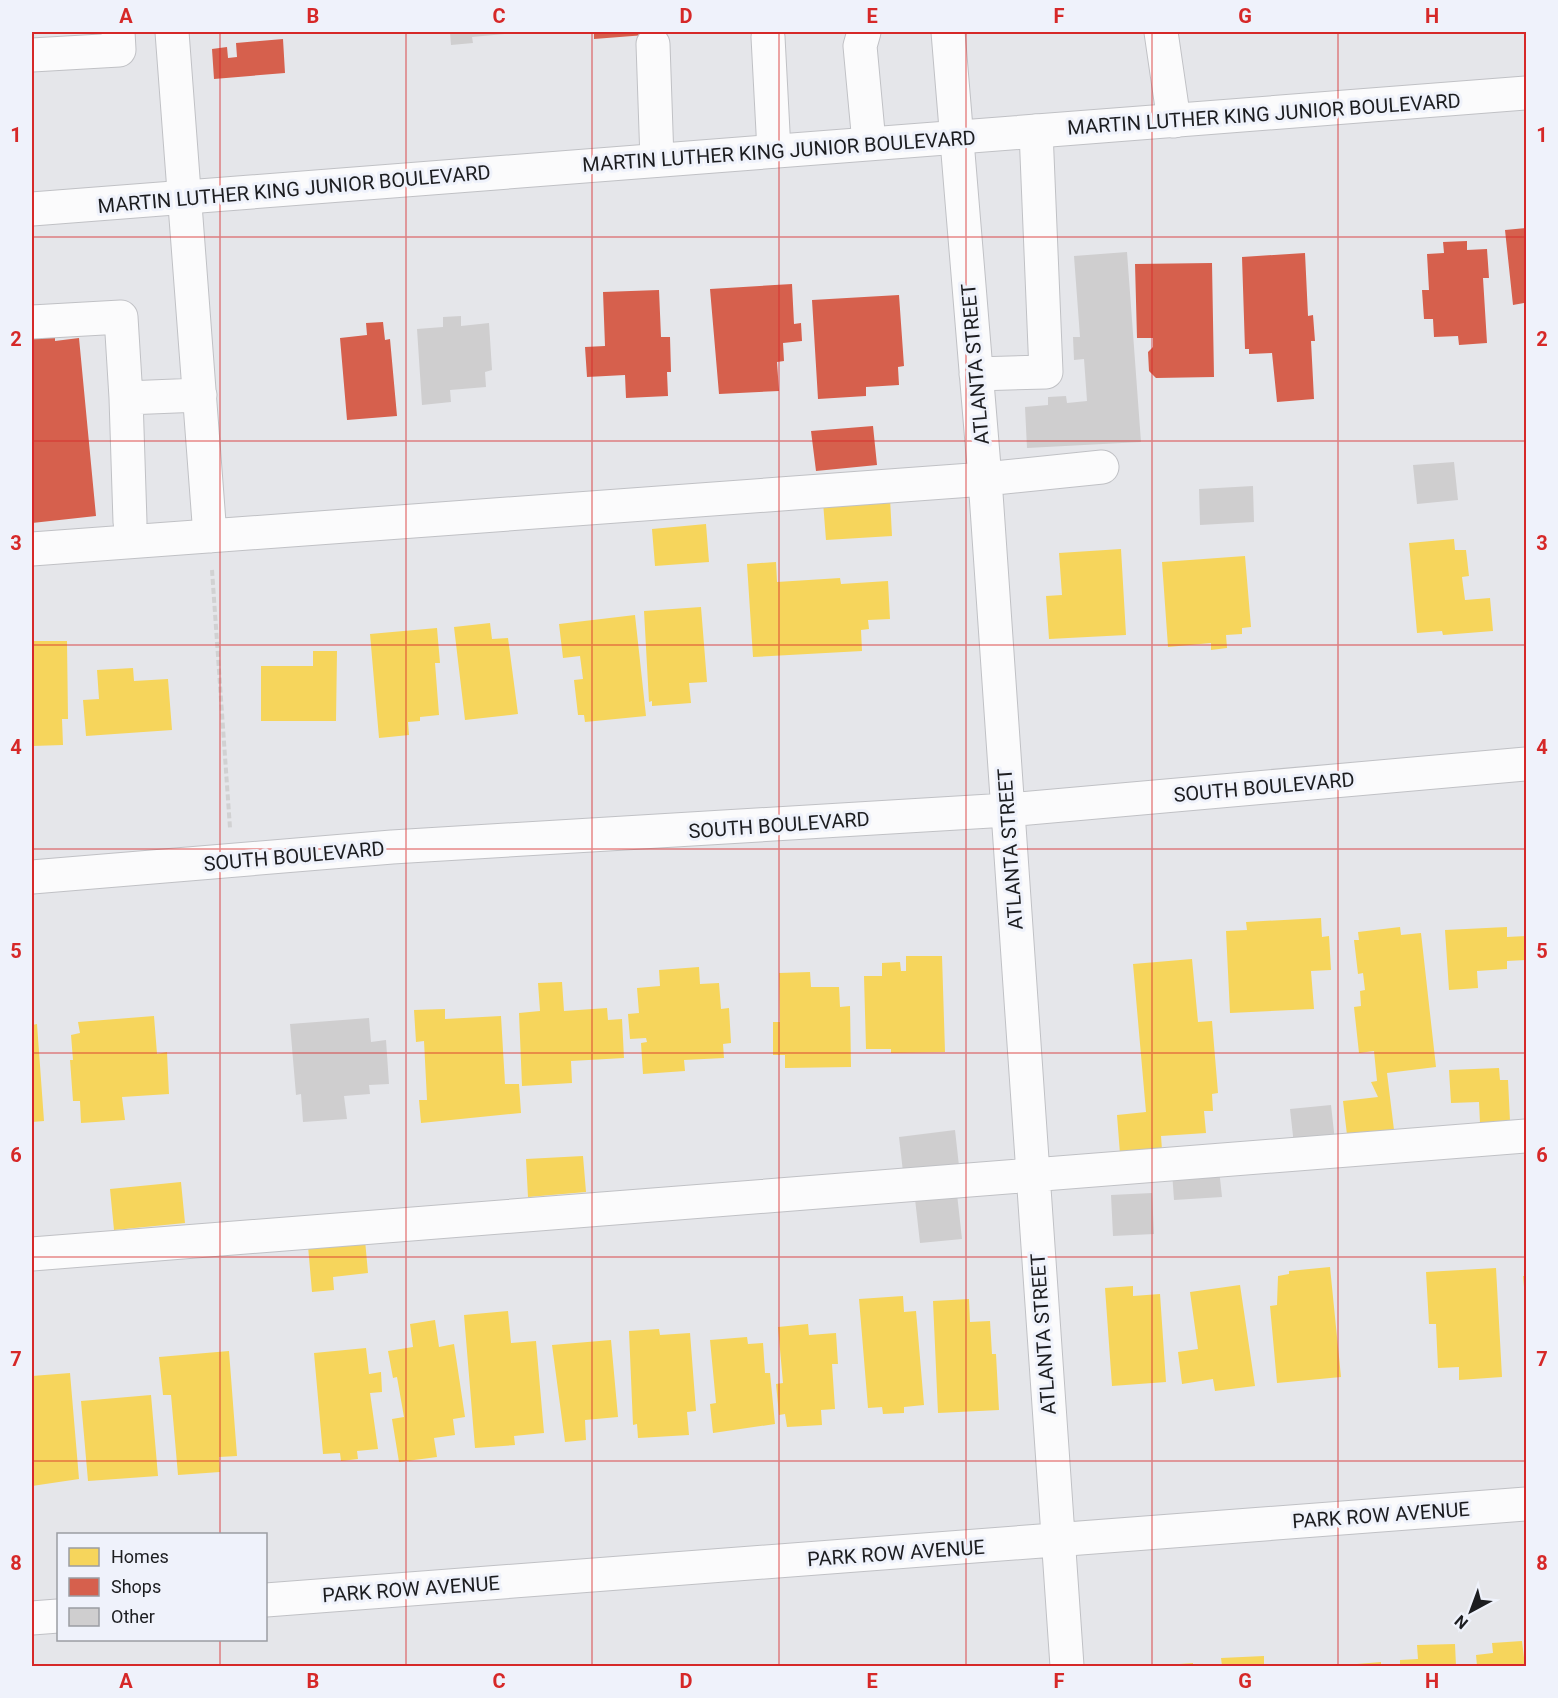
<svg xmlns="http://www.w3.org/2000/svg" width="1558" height="1698" font-family="Roboto,sans-serif">
	<rect width="100%" height="100%" fill="#e5e6ea"/>
	<path fill="#f6d55c" d="M890 498 892 536 826 540 823 502Z
		M706 524 709 562 655 566 652 529Z
		M1454 539 1455 550H1466L1469 576 1462 577 1465 600 1490 598 1493 631 1443 635 1442 631 1417 633 1409 543Z
		M1121 549 1126 635 1049 639 1046 596 1062 595 1059 553Z
		M1245 556 1251 627 1242 628V634L1226 635 1227 648 1211 650V643L1168 647 1162 562Z
		M776 562 777 582 840 578 841 584 888 581 890 619 868 620 869 629 861 630 862 651 753 657 747 564Z
		M701 607 707 682 689 683 691 703 652 706V701L649 702 644 611Z
		M635 615 646 716 585 722 584 715H578L574 680 583 679 580 656 563 658 559 624Z
		M490 623 492 639 508 638 518 714 465 720 454 627Z
		M437 628 440 663H435L439 715 420 717V721L408 722 409 735 379 738 370 634Z
		M32 641H67L68 719H62L63 745 32 746Z
		M313 651H337L336 721H261V666H313Z
		M133 668 134 681 168 679 172 730 86 736 83 700 99 699 97 670Z
		M1321 918 1322 937 1329 936 1331 970 1311 971 1314 1009 1230 1013 1226 931 1247 930 1246 922Z
		M1400 927 1401 935 1421 933 1436 1067 1387 1073 1394 1130 1347 1135 1343 1101 1378 1097 1371 1082 1377 1081 1374 1051 1359 1053 1354 1007 1361 1006 1360 991 1365 990 1363 973 1358 974 1354 940H1359L1358 932Z
		M1507 927V937L1526 936V960L1507 961V969L1477 971 1478 988 1449 990 1445 930Z
		M906 956H942L945 1052 891 1053V1049H866L864 976H882V963L900 962 901 971H906Z
		M1192 959 1198 1022 1212 1021 1218 1093 1212 1094 1213 1111H1204L1206 1133 1161 1136 1162 1150 1120 1154 1117 1115 1146 1112 1133 964Z
		M699 967 700 984 719 983 721 1009 729 1008 731 1043 723 1044 724 1058 684 1060 685 1071 643 1074 641 1043 647 1042 646 1038 630 1039 628 1014 639 1013 637 988 660 986 659 970Z
		M810 972 811 987H839L840 1007 850 1006 851 1067 785 1068V1055H773V1022H780L779 973Z
		M562 982 564 1011 607 1008 608 1020 622 1019 624 1058 571 1061 572 1083 522 1086 519 1013 540 1011 538 983Z
		M445 1009V1019L501 1016 505 1084H519L521 1113 421 1123 419 1100H427L424 1041 416 1042 414 1010Z
		M154 1016 157 1054 167 1052 169 1094 122 1097 125 1120 81 1123 80 1101H73L70 1060H73L71 1035 80 1033 78 1022Z
		M37 1024 44 1121 32 1122V1025Z
		M1499 1068 1500 1080H1508L1510 1121 1480 1123 1479 1102 1451 1103 1449 1070Z
		M583 1156 586 1192 528 1197 526 1159Z
		M181 1182 185 1223 114 1230 110 1189Z
		M365 1240 368 1273 333 1277 334 1290 312 1292 308 1246Z
		M1330 1267 1341 1377 1277 1383 1270 1306 1277 1305 1278 1276 1289 1274V1271Z
		M1496 1268 1502 1377 1459 1380V1367L1438 1368 1436 1324H1429L1426 1272Z
		M1523 1276H1526V1298H1525Z
		M1240 1285 1255 1386 1215 1391 1213 1379 1182 1384 1178 1352 1198 1349 1190 1292Z
		M1133 1286V1296L1160 1294 1166 1382 1112 1386 1105 1288Z
		M903 1296 904 1312 916 1311 924 1405 904 1407V1413L883 1414 882 1407 868 1408 859 1299Z
		M969 1299 970 1322 990 1321 992 1354H996L999 1410 938 1413 933 1301Z
		M508 1311 511 1343 536 1341 544 1433 514 1436 515 1445 475 1448 464 1315Z
		M435 1320 439 1347 454 1344 465 1417 453 1419 455 1435 434 1438 437 1457 399 1462 392 1419 404 1417 397 1377 393 1378 388 1351 413 1347 410 1324Z
		M808 1324 809 1335 836 1333 838 1364H832L835 1409 821 1410 822 1425 787 1427 785 1414 779 1415 776 1384 783 1383 778 1327Z
		M659 1329 660 1335 690 1333 696 1411 687 1412 689 1435 638 1438 637 1424 633 1425 629 1331Z
		M747 1337 748 1344 763 1343 765 1373H770L775 1424 713 1433 710 1404 716 1403 710 1340Z
		M611 1340 618 1417 585 1420 586 1440 565 1442 552 1345Z
		M366 1348 369 1374 381 1372 382 1392 370 1393 378 1449 357 1451 358 1459 341 1461 340 1453 323 1454 314 1353Z
		M229 1351 237 1456 219 1457 220 1472 178 1475 171 1395H163L159 1357Z
		M70 1373 79 1479 32 1486V1376Z
		M151 1395 158 1476 88 1481 81 1401Z
		M1522 1641 1525 1666H1477L1476 1655 1493 1653 1492 1643Z
		M1455 1644 1456 1666H1400V1660L1418 1659 1417 1645Z
		M1264 1656V1666H1222L1221 1658Z
		M1381 1662V1666H1345V1665Z
		M1193 1663V1666H1166V1665Z"/>
	<path fill="#d6604d" d="M594 32H671V33L594 39Z
		M283 39 285 73 214 79 212 49 227 47 228 58 237 57 236 43Z
		M1526 228V308H1525L1524 303 1513 305 1505 230Z
		M1467 241V250L1487 249 1489 278H1483L1487 343 1459 345 1458 336 1434 337 1433 319H1424L1422 290H1429L1427 254 1444 253 1443 242Z
		M1305 253 1308 316 1313 315 1315 341H1311L1314 399 1277 402 1272 353 1249 354V349H1245L1242 257Z
		M1212 263 1214 377 1156 378 1149 371 1148 352 1153 347V338H1137L1135 264Z
		M792 284 794 324 801 323 802 341 783 343 784 361 777 362 779 391 719 394 710 289Z
		M659 290 661 337H670L671 372H667L668 396 626 398 625 375 587 377 585 347 605 346 603 292Z
		M899 295 904 366 898 367 899 385 866 387V396L818 399 812 300Z
		M383 322 385 340 390 339 397 416 347 420 340 338 367 335 366 323Z
		M55 334V341L79 338 96 516 32 523V336Z
		M873 426 877 465 816 471 811 431Z"/>
	<path fill="#cfcecf" d="M450 32H516V33L472 37 473 43 451 45Z
		M1127 252 1141 442 1027 448 1025 407 1048 405V397L1066 396 1067 403 1087 401 1084 359 1074 360 1073 337H1080L1074 256Z
		M461 316V326L489 323 492 370 485 372 486 387 450 390 451 402 422 405 417 329 443 327V317Z
		M1454 462 1458 500 1417 504 1413 465Z
		M1253 486 1254 522 1200 525 1199 489Z
		M369 1018 371 1042 386 1040 389 1084 369 1085 370 1094 344 1096 347 1119 303 1122 301 1094 296 1095 290 1024Z
		M1331 1105 1335 1141 1294 1145 1290 1109Z
		M955 1130 959 1166 903 1172 899 1137Z
		M1219 1169 1222 1197 1174 1200 1172 1172Z
		M1152 1193 1154 1234 1113 1236 1111 1195Z
		M957 1194 962 1239 920 1243 915 1199Z"/>
	<g fill="none" stroke-linecap="round" stroke-linejoin="round">
		<g stroke="#c0c1c5" stroke-width="35">
			<path id="minor" d="M172 32 210 536
				M864 32 860 46 869 143
				M948 32 985 479 1067 1666
				M1161 32 1174 121
				M768 37 774 151
				M653 44 657 160
				M32 55 119 50 118 32
				M32 322 121 317 126 398 200 395
				M976 374 1046 372 1036 131
				M126 398 130 522
				M32 549 985 479 1102 467
				M32 877 392 847 1007 810 1526 764
				M32 1254 1526 1136
				M266 1600 1526 1504
				M32 1618 58 1616"/>
		</g>
		<g stroke="#c0c1c5" stroke-width="35">
			<path id="major" d="M32 209 1526 93"/>
		</g>
		<path stroke="#d1d1d2" stroke-width="4" stroke-dasharray="6 3" stroke-linecap="butt" d="M212 570 230 828"/>
		<use href="#minor" stroke="#fbfbfc" stroke-width="33"/>
		<use href="#major" stroke="#fbfbfc" stroke-width="33"/>
	</g>
	<path fill="none" stroke="#d62828" stroke-width="1.5" stroke-opacity="0.55" d="M220 32V1534M406 32V1666M592 32V1666M779 32V1666M966 32V1666M1152 32V1666M1338 32V1666M32 237H1526M32 441H1526M32 645H1526M32 849H1526M32 1053H1526M32 1257H1526M32 1461H1526M220 1640V1666"/>
	<g text-anchor="middle" stroke-width="6" stroke-linejoin="round" paint-order="stroke">
		<g font-size="20" fill="#1c1d20" stroke="#eff2fb">
			<text transform="translate(1264 114) rotate(-4)" y="7">MARTIN LUTHER KING JUNIOR BOULEVARD</text>
			<text transform="translate(779 151) rotate(-4)" y="7">MARTIN LUTHER KING JUNIOR BOULEVARD</text>
			<text transform="translate(294 189) rotate(-5)" y="7">MARTIN LUTHER KING JUNIOR BOULEVARD</text>
			<text transform="translate(975 364) rotate(-95)" y="7">ATLANTA STREET</text>
			<text transform="translate(1264 787) rotate(-5)" y="7">SOUTH BOULEVARD</text>
			<text transform="translate(779 825) rotate(-4)" y="7">SOUTH BOULEVARD</text>
			<text transform="translate(1010 849) rotate(-94)" y="7">ATLANTA STREET</text>
			<text transform="translate(294 856) rotate(-5)" y="7">SOUTH BOULEVARD</text>
			<text transform="translate(1043 1334) rotate(-94)" y="7">ATLANTA STREET</text>
			<text transform="translate(1381 1515) rotate(-4)" y="7">PARK ROW AVENUE</text>
			<text transform="translate(896 1553) rotate(-4)" y="7">PARK ROW AVENUE</text>
			<text transform="translate(411 1589) rotate(-4)" y="7">PARK ROW AVENUE</text>
		</g>
	</g>
	<rect width="1558" height="1698" fill="none" stroke="#eff2fb" stroke-width="66"/>
	<rect x="57" y="1533" width="210" height="108" fill="#eff2fb" stroke="#9b9da3" stroke-width="1.5"/>
	<rect x="69" y="1548" width="30" height="18" fill="#f6d55c" stroke="#9b9da3" stroke-width="1.5"/>
	<text x="111" y="1563" font-size="18" fill="#1c1d20">Homes</text>
	<rect x="69" y="1578" width="30" height="18" fill="#d6604d" stroke="#9b9da3" stroke-width="1.5"/>
	<text x="111" y="1593" font-size="18" fill="#1c1d20">Shops</text>
	<rect x="69" y="1608" width="30" height="18" fill="#cfcecf" stroke="#9b9da3" stroke-width="1.5"/>
	<text x="111" y="1623" font-size="18" fill="#1c1d20">Other</text>
	<g transform="translate(1471 1611) rotate(221)" stroke="#eff2fb" stroke-width="4.5" paint-order="stroke">
	<path d="M0-4.5L10 22L0 15L-10 22Z" fill="#1c1d20"/>
	<text y="-9" font-size="16" font-weight="bold" text-anchor="middle" fill="#1c1d20">N</text>
	</g>
	<rect x="33" y="33" width="1492" height="1632" fill="none" stroke="#d62828" stroke-width="2"/>
	<g font-size="20" text-anchor="middle" font-weight="bold" fill="#d62828">
		<text x="126" y="23">A</text>
		<text x="313" y="23">B</text>
		<text x="499" y="23">C</text>
		<text x="686" y="23">D</text>
		<text x="872" y="23">E</text>
		<text x="1059" y="23">F</text>
		<text x="1245" y="23">G</text>
		<text x="1432" y="23">H</text>
		<text x="16" y="142">1</text>
		<text x="1542" y="142">1</text>
		<text x="16" y="346">2</text>
		<text x="1542" y="346">2</text>
		<text x="16" y="550">3</text>
		<text x="1542" y="550">3</text>
		<text x="16" y="754">4</text>
		<text x="1542" y="754">4</text>
		<text x="16" y="958">5</text>
		<text x="1542" y="958">5</text>
		<text x="16" y="1162">6</text>
		<text x="1542" y="1162">6</text>
		<text x="16" y="1366">7</text>
		<text x="1542" y="1366">7</text>
		<text x="16" y="1570">8</text>
		<text x="1542" y="1570">8</text>
		<text x="126" y="1688">A</text>
		<text x="313" y="1688">B</text>
		<text x="499" y="1688">C</text>
		<text x="686" y="1688">D</text>
		<text x="872" y="1688">E</text>
		<text x="1059" y="1688">F</text>
		<text x="1245" y="1688">G</text>
		<text x="1432" y="1688">H</text>
	</g>
</svg>
